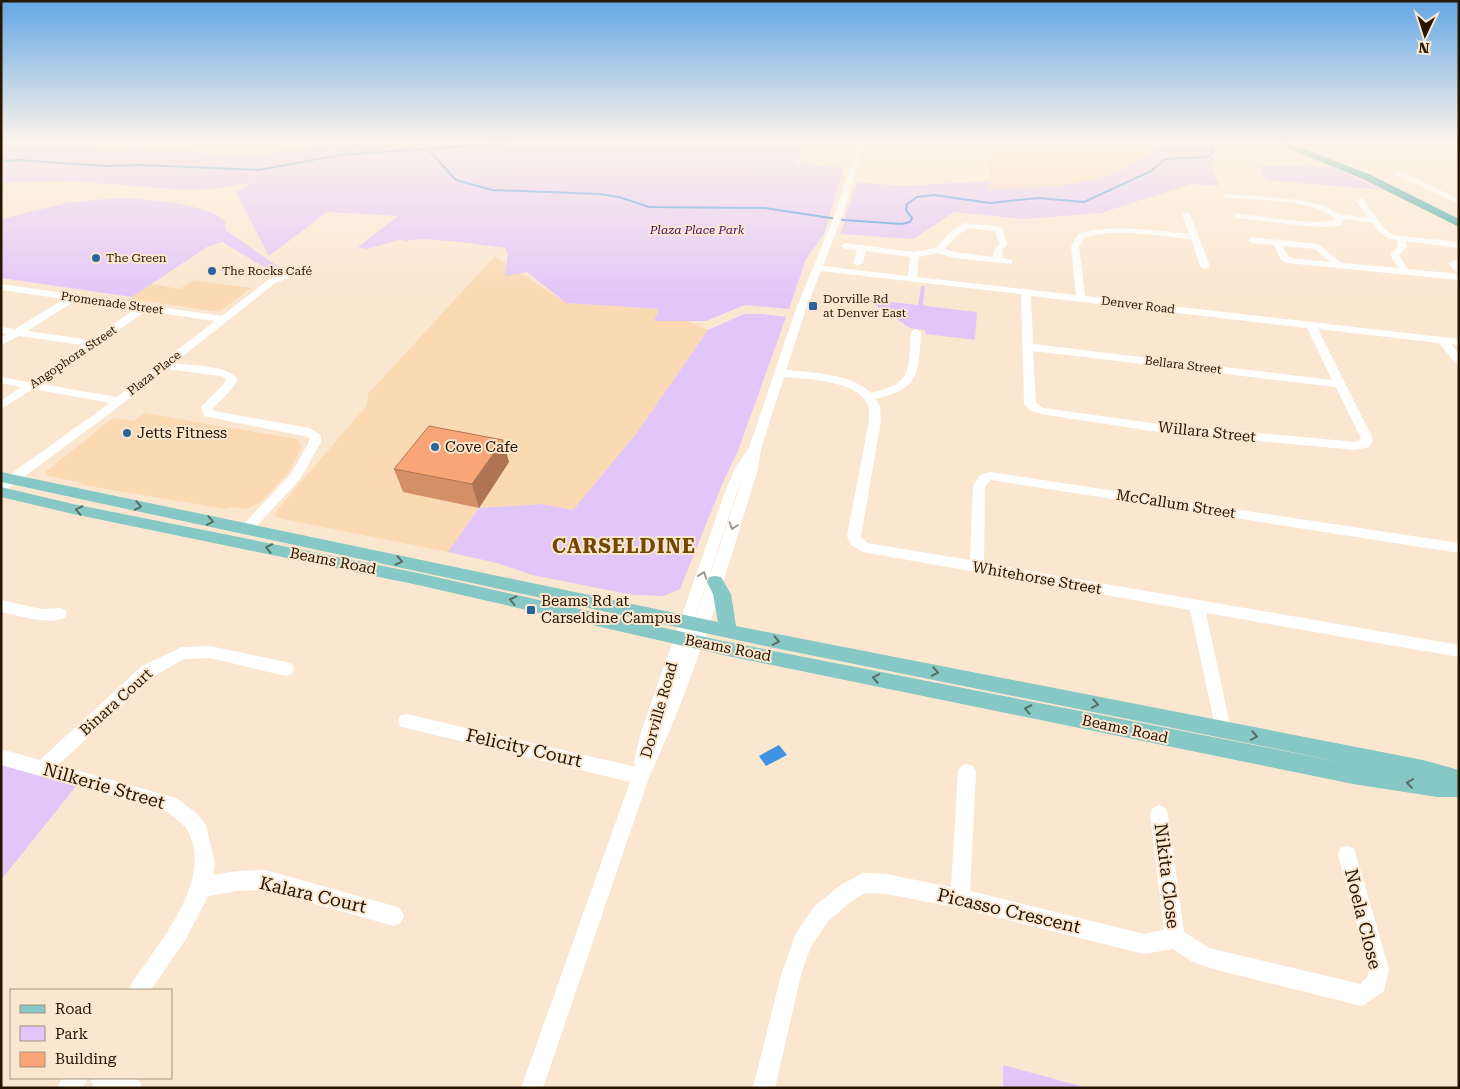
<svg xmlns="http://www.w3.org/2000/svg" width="1460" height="1089" font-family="'Roboto Serif',serif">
	<rect width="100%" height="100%" fill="#fbe7d0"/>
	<path fill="#fad9b3" d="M991 143H1158L1155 149 1121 171 1068 186 989 189Z
		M495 256 566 303 659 309 708 330 636 434 573 510 541 504 479 508 448 552 278 518 275 515 278 509 367 405 368 394Z
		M193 280 251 288 219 312 132 299V297L151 284 180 289Z
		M144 413 297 439 302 446 289 472 261 502 246 509 233 507 226 509 83 485 78 482 48 476 45 472 113 418 134 421Z"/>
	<path fill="#e3c6f9" d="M69 143 97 144 102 151 134 148 192 150 212 156 238 158 328 143H342L323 158 344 143H807L797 164 844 168 824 234 806 259 789 309 745 305 706 321H654L659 309 566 303 527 272 505 276 508 253 505 248C488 246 414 234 404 242V239L399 240 366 249 358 247 398 216 327 212 269 256 236 192 253 182 215 189 182 190 73 181 1 183V145H39Z
		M1158 143H1240L1222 147 1211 164 1219 186 1191 184 1101 213 1024 219 954 212 913 239 840 234 843 228 844 220 857 182 901 186 990 181V189C1042 187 1093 189 1139 160 1147 155 1155 152 1158 143Z
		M1259 166 1334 167 1383 190 1266 180Z
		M116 198C144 199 203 202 225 221L226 230 283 270 274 273 222 242 207 247 132 297 1 278V219L66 203Z
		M921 286H925L923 304 926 306 977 312 975 340 926 334 924 330 910 328 866 299 918 305Z
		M744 314H762L786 317 738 451 724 480 680 589 664 596 633 595 532 575 497 563 448 552 479 508 541 504 573 510 636 434 708 330Z
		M1 764 77 785 1 880Z
		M1003 1065 1084 1087V1088H1003Z"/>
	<path fill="#3f93e3" d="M779 745 787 755 766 766 759 756Z"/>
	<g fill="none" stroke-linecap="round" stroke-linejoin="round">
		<path stroke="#3f93e3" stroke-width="2" d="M428 149 456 180 492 190 599 194 619 197 649 207 765 208 844 220 902 224 910 222 912 218 906 210 907 204 917 197 934 195 990 203 1038 198 1084 202 1151 171 1165 159 1207 157 1212 154 1211 143
			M343 154 361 143
			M1 161 20 160 104 166 140 165 259 170 340 155 510 143"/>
		<path fill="#fff" fill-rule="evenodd" d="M858 143H865L843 214 823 266 908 276 910 257 866 251 863 263 858 266 853 263 857 250 845 249 841 246 845 243 914 252 936 248 950 232 965 223 1002 227 1007 244 1002 251 1003 258 1012 260V264L954 258 938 253 919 257 917 277 1076 295 1071 247 1078 234C1114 223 1152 231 1189 234L1182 214 1186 212 1190 214 1210 266 1208 268 1205 269 1200 266 1191 239C1156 236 1118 227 1084 238L1079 247 1085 296 1459 339V345L1451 344 1459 354V364L1455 363 1439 343 1318 329 1373 439 1369 447 1355 450 1152 431 1041 414 1029 410 1024 403 1021 294 821 271 806 309 786 370C814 373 850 373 871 393 913 383 908 371 911 332L916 329 921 332C918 375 921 388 875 399L880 406 881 421 861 536 867 543 970 560 973 486 980 475 990 472 1459 543V553L991 480 985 486 984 563 1459 645V657L1206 613 1231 730 1229 735 1223 737 1217 735 1190 610 863 552 851 545 847 536 869 421C869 416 870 410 868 405 857 380 808 379 784 377L761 449 758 469C726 573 696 678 649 777L543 1088H521L630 782 406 728 400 726 398 721 400 716 406 714 636 767 634 763 640 735 725 492 735 468 749 448 796 309 835 214ZM969 228 995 231 999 244 994 251 993 257 955 252 945 249 956 236ZM1031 296 1307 328 1332 380 1033 344ZM1033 351 1336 387 1361 439 1355 442 1152 423 1043 408 1036 403ZM741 483 674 681 737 492Z
			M1395 171H1401L1459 199V204L1395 175Z
			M1224 194 1270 197 1306 201 1325 206 1339 214 1368 218 1355 200 1362 198 1385 229 1393 235 1459 242V248L1405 241 1407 247 1399 255 1408 269 1459 274V280L1287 263 1281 260 1274 245 1252 243 1248 240 1252 237 1318 244 1342 263 1398 268 1390 254 1398 246 1396 240C1384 239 1379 232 1372 223L1344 219 1341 225 1329 227 1304 226 1235 218V214H1238C1257 215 1322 227 1336 219 1315 199 1255 200 1227 198H1224ZM1283 246 1315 249 1330 262 1292 258 1288 256Z
			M1459 259V273L1456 272 1448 263Z
			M298 267 301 268V272L274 284 174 363C193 366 224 364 238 379L231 390 213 408V411L309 428 321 435V442L300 479 252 531H242L240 528 291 474 309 442V437L204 416 201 407 222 386 226 380 220 376 167 369 109 414 6 490 1 491V481L110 403 33 389 1 409V401L21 387 1 383V377L29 382 83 345 19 336 1 345V337L7 334 1 333V327L15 329 64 299 1 290V284L222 316 268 280ZM75 301 135 309 91 340 27 331ZM146 311 215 321 117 397 41 384Z
			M1 600 41 609 60 608 65 610 67 614 65 618C44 625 22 616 1 612Z
			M210 646 286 662 292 664 294 669 292 674 286 676 210 658 184 659 154 676 58 765 176 798 196 813 206 825 215 863 213 875 237 871 265 870 394 906 401 909 404 916 401 923 394 926 265 890 237 891 208 896 186 939 151 990H129L132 983C158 944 211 884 190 835 186 824 174 818 165 811L1 765V749L40 760 142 666 182 647Z
			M967 764 973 766 976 772 970 891 1144 934 1164 930 1150 814 1153 808 1159 805 1165 808 1168 814 1184 932 1209 948 1360 984 1367 978 1369 969 1338 855 1340 848 1347 846 1354 848 1389 969 1384 991 1362 1006 1209 968 1191 961 1173 949 1144 954 960 908 886 894 865 893 853 900 828 921 811 946 801 975 775 1088H753L781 975 796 933 814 907 839 886 863 873 886 874 951 887 958 772 961 766Z
			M62 1078H88L83 1088H57Z
			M90 1078H134L139 1080 142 1088H97L93 1086Z"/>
		<path fill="#86c8c5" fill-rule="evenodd" d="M1 472 718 622 713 594 707 582 709 577 715 576 721 577 731 594 736 626 1423 760 1459 770V797H1437L1353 784 723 655 418 585 73 514 1 497V487L73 504 418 573 723 641 1356 765 765 646 1 482Z"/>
		<path fill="#35a49f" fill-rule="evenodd" d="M1276 143H1289L1371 175 1459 219V227L1363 179Z"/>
	</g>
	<path fill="#d58f66" d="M509 462 479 508 403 492 394 469Z"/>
	<path fill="#ae7453" d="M503 440 509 462 479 508 472 484Z"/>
	<path fill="#f8a677" stroke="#ae7453" d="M429 426 503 440 472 484 394 469Z"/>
	<defs><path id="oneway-chevron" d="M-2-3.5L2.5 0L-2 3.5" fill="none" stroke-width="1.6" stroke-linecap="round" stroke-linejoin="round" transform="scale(1.25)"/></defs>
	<g stroke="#566e62">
		<use href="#oneway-chevron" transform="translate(138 506) rotate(11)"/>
		<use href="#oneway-chevron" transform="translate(79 510) rotate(-168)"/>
		<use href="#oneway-chevron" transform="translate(210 521) rotate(11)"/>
		<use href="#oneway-chevron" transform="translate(269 548) rotate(-169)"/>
		<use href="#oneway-chevron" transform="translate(399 561) rotate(12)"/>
		<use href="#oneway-chevron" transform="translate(513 600) rotate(-167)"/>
		<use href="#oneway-chevron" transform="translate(776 641) rotate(11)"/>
		<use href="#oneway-chevron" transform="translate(935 672) rotate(11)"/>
		<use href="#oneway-chevron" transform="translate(876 678) rotate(-169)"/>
		<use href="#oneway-chevron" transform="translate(1095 704) rotate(11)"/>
		<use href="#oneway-chevron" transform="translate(1028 709) rotate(-168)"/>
		<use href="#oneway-chevron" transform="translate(1254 736) rotate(11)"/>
		<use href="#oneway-chevron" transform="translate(1410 783) rotate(-172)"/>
	</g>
	<g stroke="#9e968c">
		<use href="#oneway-chevron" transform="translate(733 526) rotate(108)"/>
		<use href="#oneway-chevron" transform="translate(703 575) rotate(-71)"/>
	</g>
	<linearGradient id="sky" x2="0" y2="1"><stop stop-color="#64a7e6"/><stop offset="0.48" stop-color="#fdf4ea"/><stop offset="1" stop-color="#fdf4ea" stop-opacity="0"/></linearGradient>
	<rect width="1460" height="295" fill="url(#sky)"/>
	<g fill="#2a649c" stroke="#fbe7d0" stroke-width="2">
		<circle cx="96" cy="258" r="5"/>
		<circle cx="212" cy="271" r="5"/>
		<rect x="808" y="301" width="10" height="10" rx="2.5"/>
		<circle cx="127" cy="433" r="5"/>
		<circle cx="435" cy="447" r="5"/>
		<rect x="526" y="605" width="10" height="10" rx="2.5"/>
	</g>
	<g text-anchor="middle" stroke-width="4" stroke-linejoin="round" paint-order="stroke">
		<g font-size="12" font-style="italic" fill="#460d63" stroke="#fbe7d0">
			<text x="697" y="234">Plaza Place Park</text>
		</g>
		<g font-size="12" fill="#271500" stroke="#fbe7d0" text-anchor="start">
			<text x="106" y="262">The Green</text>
			<text x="222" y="275">The Rocks Café</text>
			<text x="823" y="303">Dorville Rd<tspan x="823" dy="14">at Denver East</tspan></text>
		</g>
		<g font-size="12" fill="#271500" stroke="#fbe7d0">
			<text transform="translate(112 303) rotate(8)" y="4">Promenade Street</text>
			<text transform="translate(1138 305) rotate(7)" y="4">Denver Road</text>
			<text transform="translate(73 357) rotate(-34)" y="4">Angophora Street</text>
			<text transform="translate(1183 365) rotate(7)" y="4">Bellara Street</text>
			<text transform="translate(154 373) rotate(-38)" y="4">Plaza Place</text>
		</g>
		<g font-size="15" fill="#271500" stroke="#fbe7d0">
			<text transform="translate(1207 432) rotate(6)" y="5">Willara Street</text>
			<text transform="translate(1176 504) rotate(9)" y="5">McCallum Street</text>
			<text transform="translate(333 561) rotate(11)" y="5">Beams Road</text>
			<text transform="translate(1037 578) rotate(10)" y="5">Whitehorse Street</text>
			<text transform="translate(728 648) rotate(11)" y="5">Beams Road</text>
			<text transform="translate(116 702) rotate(-42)" y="5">Binara Court</text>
			<text transform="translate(659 710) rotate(-74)" y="5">Dorville Road</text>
			<text transform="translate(1125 729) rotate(12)" y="5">Beams Road</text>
		</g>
		<g font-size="15" fill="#271500" stroke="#fbe7d0" text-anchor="start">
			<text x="137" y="438">Jetts Fitness</text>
			<text x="445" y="452">Cove Cafe</text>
			<text x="541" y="606">Beams Rd at<tspan x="541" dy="17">Carseldine Campus</tspan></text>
		</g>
		<g font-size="18" fill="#271500" stroke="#fbe7d0">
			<text transform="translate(524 748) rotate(13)" y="6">Felicity Court</text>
			<text transform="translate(104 786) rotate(16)" y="6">Nilkerie Street</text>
			<text transform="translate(1167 876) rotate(83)" y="6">Nikita Close</text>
			<text transform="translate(313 895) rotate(13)" y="6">Kalara Court</text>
			<text transform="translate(1009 911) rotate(13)" y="6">Picasso Crescent</text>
			<text transform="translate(1363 919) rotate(76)" y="6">Noela Close</text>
		</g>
		<g font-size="20" font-weight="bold" letter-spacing="1" fill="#724701" stroke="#fbe7d0">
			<text x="624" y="553">CARSELDINE</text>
		</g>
	</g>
	<rect width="1460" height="1089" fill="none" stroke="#271500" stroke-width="5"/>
	<rect x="10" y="989" width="162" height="90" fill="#fbe7d0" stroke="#a6937d"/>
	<rect x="20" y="1005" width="25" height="8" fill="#86c8c5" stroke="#a6937d"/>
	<text x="55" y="1014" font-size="15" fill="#271500">Road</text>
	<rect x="20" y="1026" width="25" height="15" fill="#e3c6f9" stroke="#a6937d"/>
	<text x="55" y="1039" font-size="15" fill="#271500">Park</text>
	<rect x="20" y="1052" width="25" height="15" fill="#f8a677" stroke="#a6937d"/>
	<text x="55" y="1064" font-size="15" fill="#271500">Building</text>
	<g transform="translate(1425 35) rotate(184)" stroke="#fbe7d0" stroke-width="4" paint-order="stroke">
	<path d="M0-4L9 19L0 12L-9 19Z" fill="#271500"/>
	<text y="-8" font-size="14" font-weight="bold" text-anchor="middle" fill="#271500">N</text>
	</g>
</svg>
